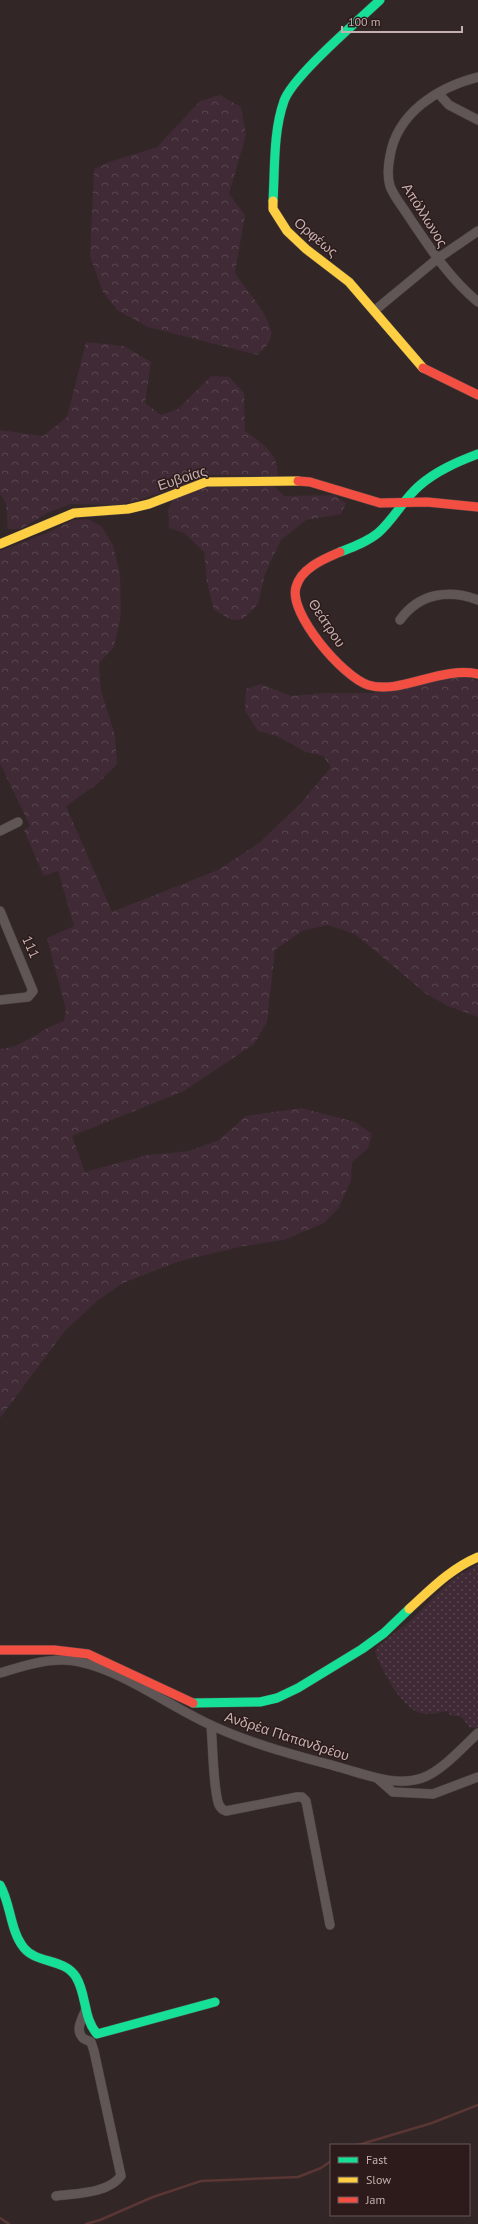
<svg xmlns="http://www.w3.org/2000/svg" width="478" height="2224" font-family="'PT Sans',sans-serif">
	<defs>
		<pattern id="grass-dots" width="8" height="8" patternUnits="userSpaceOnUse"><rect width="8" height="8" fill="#3f2a36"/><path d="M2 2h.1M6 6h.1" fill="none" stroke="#594651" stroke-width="1.8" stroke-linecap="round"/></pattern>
		<pattern id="forest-crowns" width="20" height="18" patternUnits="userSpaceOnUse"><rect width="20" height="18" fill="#3f2a36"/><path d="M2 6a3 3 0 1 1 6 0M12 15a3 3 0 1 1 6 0" fill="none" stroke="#594651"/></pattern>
	</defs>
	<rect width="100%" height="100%" fill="#322726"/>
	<path fill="url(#grass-dots)" d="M478 1564V1727L477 1728 469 1727 462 1717 450 1715 448 1711C439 1713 430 1715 421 1713 401 1708 382 1670 375 1652L378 1646 410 1621 451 1580Z"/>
	<path fill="url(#forest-crowns)" d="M220 95 241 107 246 135 229 194 245 215 235 273C245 288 268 314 271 331 273 341 264 349 258 355L148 327 117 310 103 292 90 256 94 169 109 162 157 147 200 101Z
		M86 342 124 346 151 362 145 403 161 415 178 409 211 376 229 377 244 393 245 431C260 442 281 455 277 476L211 475 133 502 114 505 71 504 49 512 21 529H8L6 503 0 494V430L43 436 67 417Z
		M273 486 285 496 334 495 346 503 341 514 306 520 281 540 265 574 258 604 243 619 232 620 214 610 207 583 204 552 184 533 169 528 168 510 173 499 205 487Z
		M88 519 101 526 113 545 120 574 121 614 114 647 99 663 101 691 115 735 117 764 97 784 66 806 112 912 218 870 259 843 300 804 331 767 323 756 306 752 277 736 258 731 245 711 246 689 261 684 291 696 323 693H371L464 676 478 681V1017L448 1006 425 993 355 934 327 925 302 931 275 950 267 1022 254 1044 184 1091 72 1136 85 1172 148 1155 189 1151 219 1140 246 1116 301 1108 355 1122 372 1134 368 1148 352 1162 351 1181 338 1209 324 1223 284 1240 244 1246 180 1261 123 1283 97 1301 64 1332 0 1418V1049C25 1047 41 1028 64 1021L66 1009 47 938 74 926 58 871 44 876 24 830 30 826 0 763V551L47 533 73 520Z"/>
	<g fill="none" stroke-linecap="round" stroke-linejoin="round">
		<path stroke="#5a3634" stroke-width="2.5" d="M358 2145 432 2123 478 2105
			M0 2218 9 2224
			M86 2224 100 2220 153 2197 201 2181 298 2177 321 2168 331 2161"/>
		<g stroke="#4b4342" stroke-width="10">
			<path id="street" d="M478 77C438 87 397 113 390 156 388 166 387 176 390 186 394 197 403 207 409 217 430 248 449 278 478 302
				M438 93 449 105 478 120
				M374 311 437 259 478 231
				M400 620C419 593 449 589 478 600
				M0 831 18 822
				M0 911 33 991 28 997 0 1000
				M0 1673C20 1667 41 1660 62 1660 109 1660 169 1707 213 1726 254 1745 299 1756 342 1768 367 1775 396 1787 422 1778 441 1772 464 1746 478 1733
				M211 1726C213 1744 213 1791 219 1805 221 1809 223 1810 226 1811L297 1797H302L306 1801 330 1925
				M377 1778 393 1792 433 1794 478 1777
				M56 2196C77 2193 107 2194 121 2176L94 2051 91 2042C88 2040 84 2040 82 2037 75 2029 83 2017 86 2009"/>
		</g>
		<g stroke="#4f4443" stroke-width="10">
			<path id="fast" d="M273 201C275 169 273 132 284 101 293 76 358 21 380 0
				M340 552C353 547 367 542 378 533 394 519 403 500 419 486 436 471 457 462 478 454
				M193 1703 260 1702 277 1698 298 1688 362 1649 384 1633 409 1609
				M0 1885C11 1904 10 1931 24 1948 37 1964 64 1958 76 1977 87 1995 83 2018 97 2034L215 2002"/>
		</g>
		<g stroke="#4f4443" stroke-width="10">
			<path id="slow" d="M273 201V209L287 231 306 249 349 282 423 368
				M0 544 74 513 128 509 149 504 206 482 298 481
				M409 1609C431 1589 450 1569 478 1557"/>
		</g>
		<g stroke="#4f4443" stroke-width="10">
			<path id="jam" d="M423 368 478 395
				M298 481 310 482 380 503 427 502 478 507
				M340 552C324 559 301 568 296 587 288 613 343 677 368 685 400 695 440 666 478 674
				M0 1650H54L88 1654 193 1703"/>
		</g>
		<use href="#street" stroke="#615656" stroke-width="9"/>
		<use href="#fast" stroke="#16e098" stroke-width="9"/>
		<use href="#slow" stroke="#ffcf43" stroke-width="9"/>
		<use href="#jam" stroke="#f24e42" stroke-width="9"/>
	</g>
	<g text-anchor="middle" stroke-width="3" stroke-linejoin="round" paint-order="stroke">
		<g font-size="14" fill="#c4b0af" stroke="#2c1b1a">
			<text transform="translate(425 215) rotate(58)" y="5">Απόλλωνος</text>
			<text transform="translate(316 237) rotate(40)" y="5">Ορφέως</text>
			<text transform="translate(182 478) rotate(-18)" y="5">Ευβοίας</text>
			<text transform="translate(327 623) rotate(56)" y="5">Θεάτρου</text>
			<text transform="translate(31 947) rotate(66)" y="5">111</text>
			<text transform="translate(287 1736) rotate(18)" y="5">Ανδρέα Παπανδρέου</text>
		</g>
	</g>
	<rect x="330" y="2144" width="140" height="72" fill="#2c1b1a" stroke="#695756"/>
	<rect x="338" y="2157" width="20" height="6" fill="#16e098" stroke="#695756"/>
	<text x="366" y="2164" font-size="12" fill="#c4b0af">Fast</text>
	<rect x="338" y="2177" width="20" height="6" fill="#ffcf43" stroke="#695756"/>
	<text x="366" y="2184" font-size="12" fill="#c4b0af">Slow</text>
	<rect x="338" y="2197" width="20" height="6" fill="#f24e42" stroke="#695756"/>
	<text x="366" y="2204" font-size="12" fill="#c4b0af">Jam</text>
	<path d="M342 26v6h120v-6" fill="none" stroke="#c4b0af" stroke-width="2"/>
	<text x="348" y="26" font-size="12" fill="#c4b0af" stroke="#2c1b1a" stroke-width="3" paint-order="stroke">100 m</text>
</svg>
